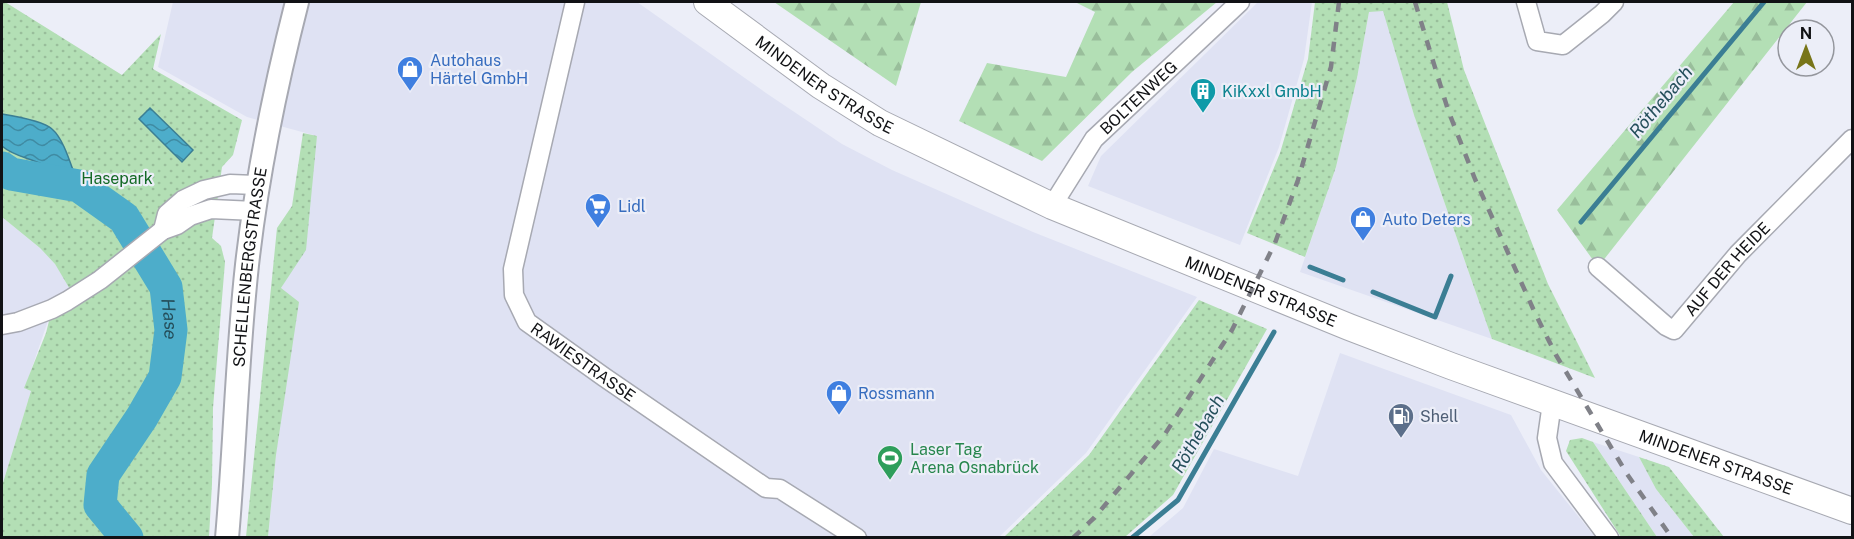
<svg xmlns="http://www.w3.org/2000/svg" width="1854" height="539" font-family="'Public Sans',sans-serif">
	<defs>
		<pattern id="green-dots" width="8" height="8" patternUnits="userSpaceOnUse" patternTransform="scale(1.5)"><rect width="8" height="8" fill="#b3dfb5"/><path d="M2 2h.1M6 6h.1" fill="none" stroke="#99be9b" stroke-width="1.8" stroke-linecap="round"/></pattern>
		<pattern id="forest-firs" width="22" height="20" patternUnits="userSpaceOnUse" patternTransform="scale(1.5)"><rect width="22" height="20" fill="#b3dfb5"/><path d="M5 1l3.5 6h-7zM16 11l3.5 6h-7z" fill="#99be9b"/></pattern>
		<pattern id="water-waves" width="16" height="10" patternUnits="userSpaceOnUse" patternTransform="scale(1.5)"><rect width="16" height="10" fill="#4dadca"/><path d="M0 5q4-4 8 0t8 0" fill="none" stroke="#3f8ba3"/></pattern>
	</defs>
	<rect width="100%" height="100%" fill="#eceef8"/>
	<path fill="#dfe2f3" d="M173 2H637L766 93 842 144 892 170 1033 232 1197 297 1086 453 999 537H268L276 455 281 288 286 279 317 136 247 117 158 67Z
		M1258 2H1312L1304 59 1279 147 1240 245 1088 186 1101 156Z
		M1384 10 1414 115 1492 339 1300 272 1336 167 1357 78 1369 12Z
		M2 217 40 248 55 264 75 296 52 309 25 388 31 391 2 486Z
		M1340 353 1511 415 1541 470 1595 537H1149L1183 508 1214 449 1298 476Z
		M1593 442 1639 457 1656 489 1694 537H1657Z"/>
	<path fill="url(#green-dots)" d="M2 2H5L122 75 161 34 153 69 242 120 233 155 222 167 212 238 221 246 225 262 213 408 212 484 209 537H2V486L31 391 24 388 46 333 52 309 74 296 55 264 40 248 2 217Z
		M1315 2H1447L1464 70 1548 284 1595 378 1492 339 1414 115 1383 11 1369 12 1357 78 1336 167 1305 257 1247 233 1280 153 1308 59Z
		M303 133 317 136 306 250 281 288 299 302 276 455 268 537H246L277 228 292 206Z
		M1199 300 1267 329 1173 495 1125 537H1004L1089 455Z
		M1582 438 1593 442 1657 537H1621L1566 451 1570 440Z
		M1639 457 1669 467 1724 537H1694L1656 489Z"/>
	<path fill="url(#forest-firs)" d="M774 2H921L896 86Z
		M1075 2H1217L1132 72 1042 161 959 121 987 63 1066 77 1095 12Z
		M1734 2H1807L1598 267 1557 210Z"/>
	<path fill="url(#water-waves)" stroke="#3b7e94" stroke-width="1.5" d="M150 108 193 150 182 162 139 119Z
		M2 114C14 116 44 121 52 129 65 140 72 170 79 186L60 182C48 157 20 162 2 146Z"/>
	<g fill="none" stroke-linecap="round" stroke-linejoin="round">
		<path stroke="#3b7e94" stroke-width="5" d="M1581 222 1764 2
			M1310 267 1343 280
			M1373 292 1435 317 1451 276
			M1132 538 1178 500 1274 332"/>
		<path stroke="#4dadca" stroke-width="33" id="s1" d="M2 168 11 174 79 186 124 218 166 287 171 330 165 377 142 417 103 475 100 505 127 538"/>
		<g stroke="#a7a9b2" stroke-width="21">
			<g id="minor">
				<path id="s2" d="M575 2 513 269 514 295 527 322 604 377 766 488 780 489 857 538"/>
				<path d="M1526 2 1537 41 1563 45 1602 14 1614 2"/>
				<path id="s3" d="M1052 206 1094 139 1240 2"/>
				<path d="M163 230 167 214 183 200 204 190 230 184 259 185"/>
				<path id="s4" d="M1598 267 1666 326 1674 330 1738 254 1852 139"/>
				<path d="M2 325 18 322 52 309 67 301 100 280 163 230 177 225 190 216 211 209 255 211"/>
				<path d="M1552 403 1547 438 1553 463 1609 538"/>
			</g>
		</g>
		<g stroke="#a7a9b2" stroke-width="26">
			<g id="tertiary">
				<path id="s5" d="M227 538C235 447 237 356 247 265 257 176 275 88 297 2"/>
			</g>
		</g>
		<g stroke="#a7a9b2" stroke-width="28">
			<g id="secondary">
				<path id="s6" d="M707 2 821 86 880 123 1052 206 1349 327 1451 366 1852 511"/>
			</g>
		</g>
		<use href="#minor" stroke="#fff" stroke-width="18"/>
		<use href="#tertiary" stroke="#fff" stroke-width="22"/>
		<use href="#secondary" stroke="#fff" stroke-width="26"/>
		<path stroke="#808188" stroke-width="4.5" stroke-dasharray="10 10" stroke-linecap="butt" d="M1415 2 1448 110 1475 179 1535 313 1556 355 1627 474 1672 538
			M1073 538 1094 518 1165 434 1232 330 1275 243 1298 180 1331 67 1339 2"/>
	</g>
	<defs>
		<g id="shop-pin" transform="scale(1.35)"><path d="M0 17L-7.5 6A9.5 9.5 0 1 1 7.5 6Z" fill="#3f7fe0" stroke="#eceef8"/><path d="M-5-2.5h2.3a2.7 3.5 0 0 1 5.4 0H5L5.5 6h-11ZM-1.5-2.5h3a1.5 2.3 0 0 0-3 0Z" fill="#fff"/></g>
		<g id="building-pin" transform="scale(1.35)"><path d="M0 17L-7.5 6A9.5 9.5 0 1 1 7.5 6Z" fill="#0f9aa8" stroke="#eceef8"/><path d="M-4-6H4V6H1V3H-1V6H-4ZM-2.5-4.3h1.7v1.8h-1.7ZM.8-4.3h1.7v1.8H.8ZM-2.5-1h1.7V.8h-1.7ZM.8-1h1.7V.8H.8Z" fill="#fff"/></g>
		<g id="supermarket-pin" transform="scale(1.35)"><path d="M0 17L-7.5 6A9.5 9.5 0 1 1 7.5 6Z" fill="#3f7fe0" stroke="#eceef8"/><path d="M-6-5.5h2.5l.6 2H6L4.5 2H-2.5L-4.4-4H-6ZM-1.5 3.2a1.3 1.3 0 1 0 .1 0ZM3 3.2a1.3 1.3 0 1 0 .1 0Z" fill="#fff"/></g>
		<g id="fuel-pin" transform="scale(1.35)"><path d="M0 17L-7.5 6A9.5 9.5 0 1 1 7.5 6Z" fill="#5c6f8a" stroke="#eceef8"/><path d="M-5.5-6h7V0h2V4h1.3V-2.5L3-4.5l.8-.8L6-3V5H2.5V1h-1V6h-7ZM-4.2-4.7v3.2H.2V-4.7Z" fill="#fff"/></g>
		<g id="stadium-pin" transform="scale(1.35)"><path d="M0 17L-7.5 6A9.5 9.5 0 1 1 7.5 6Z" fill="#2e9e5b" stroke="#eceef8"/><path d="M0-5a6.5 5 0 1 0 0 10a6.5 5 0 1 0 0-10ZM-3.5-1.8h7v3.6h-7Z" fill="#fff"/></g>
	</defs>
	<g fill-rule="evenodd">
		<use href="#shop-pin" x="410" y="69"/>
		<use href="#building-pin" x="1203" y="91"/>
		<use href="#supermarket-pin" x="598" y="206"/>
		<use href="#shop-pin" x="1363" y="219"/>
		<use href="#shop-pin" x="839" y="393"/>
		<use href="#fuel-pin" x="1401" y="416"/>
		<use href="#stadium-pin" x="890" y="458"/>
	</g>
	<g text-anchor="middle" stroke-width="4.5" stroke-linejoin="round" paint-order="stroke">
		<g font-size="16" fill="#366cbe" stroke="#eceef8" text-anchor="start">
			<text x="430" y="66">Autohaus<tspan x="430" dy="18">Härtel GmbH</tspan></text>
			<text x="618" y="212">Lidl</text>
			<text x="1382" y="225">Auto Deters</text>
			<text x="858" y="399">Rossmann</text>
		</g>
		<g font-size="16" fill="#111215" stroke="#eceef8">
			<text dy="6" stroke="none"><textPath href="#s6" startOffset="144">MINDENER STRASSE</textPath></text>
			<text dy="6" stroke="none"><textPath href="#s3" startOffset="140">BOLTENWEG</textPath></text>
			<text dy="6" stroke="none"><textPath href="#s5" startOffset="272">SCHELLENBERGSTRASSE</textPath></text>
			<text dy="6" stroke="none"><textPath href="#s4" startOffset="180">AUF DER HEIDE</textPath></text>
			<text dy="6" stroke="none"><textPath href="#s6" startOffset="628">MINDENER STRASSE</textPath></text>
			<text dy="6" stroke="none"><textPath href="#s2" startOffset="399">RAWIESTRASSE</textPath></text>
			<text dy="6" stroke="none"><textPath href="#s6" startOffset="1114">MINDENER STRASSE</textPath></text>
		</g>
		<g font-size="16" fill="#0d838f" stroke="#eceef8" text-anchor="start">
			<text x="1222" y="97">KiKxxl GmbH</text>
		</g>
		<g font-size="16" fill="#136925" stroke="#eceef8">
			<text x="117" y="184">Hasepark</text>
		</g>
		<g font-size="16" fill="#4e5e75" stroke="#eceef8" text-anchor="start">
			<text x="1420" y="422">Shell</text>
		</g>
		<g font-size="16" fill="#27864d" stroke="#eceef8" text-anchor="start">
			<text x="910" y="455">Laser Tag<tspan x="910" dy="18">Arena Osnabrück</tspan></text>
		</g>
		<g font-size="18" font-style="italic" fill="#254f5b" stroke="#eceef8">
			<text transform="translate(1661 102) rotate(-50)" y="6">Röthebach</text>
			<text dy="6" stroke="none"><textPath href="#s1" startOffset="248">Hase</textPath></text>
			<text transform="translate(1198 434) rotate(-60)" y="6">Röthebach</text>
		</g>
	</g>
	<rect width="1854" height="539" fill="none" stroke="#111215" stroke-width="6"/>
	<g transform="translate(1806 48)"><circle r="28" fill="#eceef8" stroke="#94969d" stroke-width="1.5"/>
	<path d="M0-4.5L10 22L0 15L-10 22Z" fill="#787519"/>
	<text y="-9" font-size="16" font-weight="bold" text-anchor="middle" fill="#111215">N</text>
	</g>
</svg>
